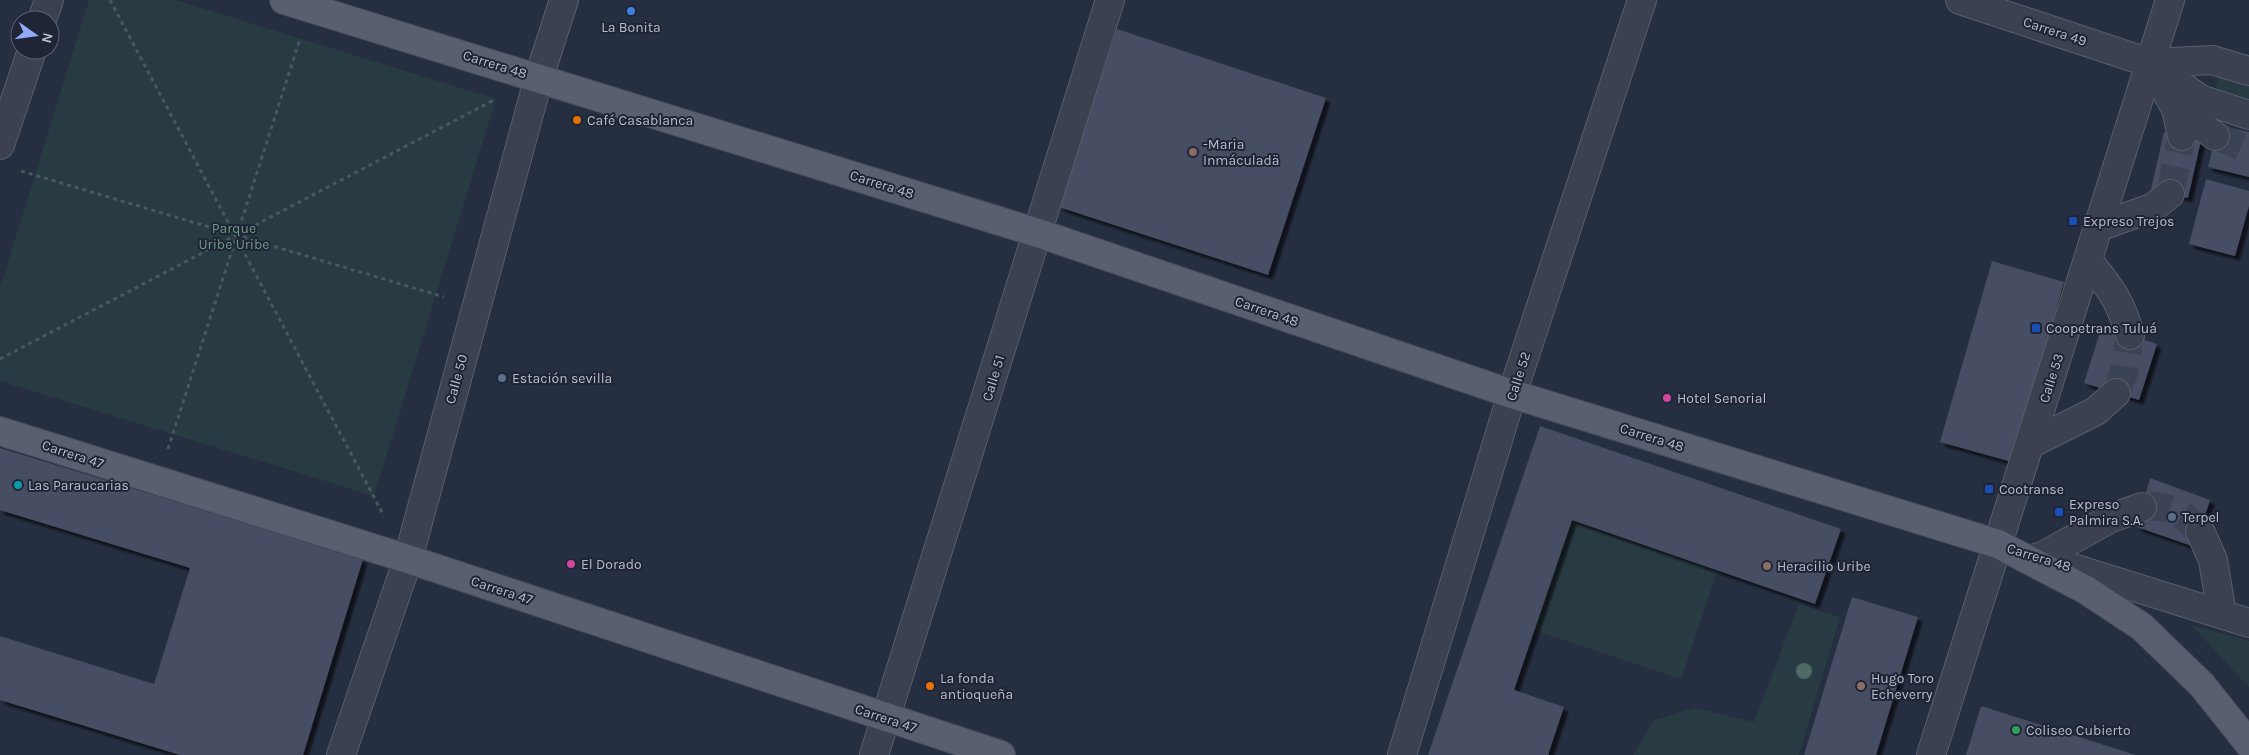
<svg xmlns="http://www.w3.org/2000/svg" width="2249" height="755" font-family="Karla,sans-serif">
	<defs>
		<filter id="shadow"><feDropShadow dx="4.5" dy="4.5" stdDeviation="1" flood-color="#0009"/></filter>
	</defs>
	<rect width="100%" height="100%" fill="#262e41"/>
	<path fill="#293b42" d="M89 0H176L496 99 374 496 0 381V288Z
		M2221 71 2249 80V105L2214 94Z
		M1569 520 1718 569 1681 679 1534 630Z
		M1799 604 1840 617 1799 755H1633L1654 720 1695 708 1754 722Z
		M2191 625 2249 641V688L2248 686Z"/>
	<path fill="#464d63" filter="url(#shadow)" d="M1117 29 1326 98 1268 275 1059 207Z
		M2218 125 2249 132V177L2208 167Z
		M2164 132 2201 140 2188 198 2151 189Z
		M2206 179 2249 191V206L2235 256 2189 244Z
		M1992 261 2064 282 2012 462 1940 442Z
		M2102 326 2157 344 2139 400 2084 383Z
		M1540 426 1841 529 1815 604 1572 520 1514 690 1564 707 1548 755H1428Z
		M0 448 363 559 303 755H180L0 700V636L154 684 190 568 0 510Z
		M2150 478 2210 500 2195 547 2137 527Z
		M1852 597 1918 617 1876 755H1804Z
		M1981 706 2136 755H1966Z"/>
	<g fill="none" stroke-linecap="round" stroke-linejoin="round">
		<path stroke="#3c4356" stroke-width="28" stroke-dasharray="28 14" stroke-linecap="butt" d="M2215 136 2249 150
			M2170 194 2182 136
			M2116 393 2124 372 2130 335
			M2142 507C2170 504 2182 513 2200 531"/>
		<g stroke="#595e6e" stroke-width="30">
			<path id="minor" d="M1960 0 2150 63 2200 99 2249 115
				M42 20 49 0
				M2150 63 2212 60 2249 71
				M2155 71 2176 109 2182 136
				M2176 109 2215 136
				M0 145 32 50
				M2098 227 2152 208 2170 194
				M2088 260C2109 287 2121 301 2130 335
				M2030 444 2096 411 2116 393
				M2200 531 2213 560 2222 614
				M2038 557 2249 623
				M2041 557 2111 518 2142 507
				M341 755 408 559 539 77 564 0
				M874 755 1110 0
				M1402 755 1512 394 1642 0
				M1931 755 2170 0"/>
		</g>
		<g stroke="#44495a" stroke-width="30">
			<path id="major" d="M284 0 1038 233 1512 394 1998 544 2086 590 2142 627 2202 685 2249 744
				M0 431 408 559 1001 755"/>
		</g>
		<path stroke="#47585f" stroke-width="3" stroke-dasharray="4 4" stroke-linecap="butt" d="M110 0 384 516
			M21 171 444 297
			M0 359 494 100
			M168 449 300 39"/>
		<use href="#minor" stroke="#3b4151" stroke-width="28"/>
		<use href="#major" stroke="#595f71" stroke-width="28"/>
	</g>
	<circle fill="#4e6a64" cx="1804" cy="671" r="8"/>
	<circle fill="#3f7fe0" stroke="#1f2536" stroke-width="2" cx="631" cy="11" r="5"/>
	<g fill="#e8710a" stroke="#1f2536" stroke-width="2">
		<circle cx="577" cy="120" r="5"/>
		<circle cx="930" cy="686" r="5"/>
	</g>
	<g fill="#8d6e63" stroke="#1f2536" stroke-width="2">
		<circle cx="1193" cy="152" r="5"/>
		<circle cx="1767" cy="566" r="5"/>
		<circle cx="1861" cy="686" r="5"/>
	</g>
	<g fill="#1a4fb4" stroke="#1f2536" stroke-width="2">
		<rect x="2068" y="216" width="10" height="10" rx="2.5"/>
		<rect x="2031" y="323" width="10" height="10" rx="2.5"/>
		<rect x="1984" y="484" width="10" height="10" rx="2.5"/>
		<rect x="2054" y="507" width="10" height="10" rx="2.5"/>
	</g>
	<g fill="#5c6f8a" stroke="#1f2536" stroke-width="2">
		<circle cx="502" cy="378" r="5"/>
		<circle cx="2172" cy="517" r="5"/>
	</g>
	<g fill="#d1479c" stroke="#1f2536" stroke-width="2">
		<circle cx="1667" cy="398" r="5"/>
		<circle cx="571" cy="564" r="5"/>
	</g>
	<circle fill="#0f9aa8" stroke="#1f2536" stroke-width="2" cx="18" cy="485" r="5"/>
	<circle fill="#2e9e5b" stroke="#1f2536" stroke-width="2" cx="2016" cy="730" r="5"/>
	<g text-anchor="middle" stroke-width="4" stroke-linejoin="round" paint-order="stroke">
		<g font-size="14" fill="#b8bccb" stroke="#1f2536" text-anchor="start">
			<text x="631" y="32" text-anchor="middle">La Bonita</text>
			<text x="587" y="125">Café Casablanca</text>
			<text x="1203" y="149">-Maria<tspan x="1203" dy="16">Inmáculadä</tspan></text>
			<text x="2083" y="226">Expreso Trejos</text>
			<text x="2046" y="333">Coopetrans Tuluá</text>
			<text x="512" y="383">Estación sevilla</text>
			<text x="1677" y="403">Hotel Senorial</text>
			<text x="28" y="490">Las Paraucarias</text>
			<text x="1999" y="494">Cootranse</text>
			<text x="2069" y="509">Expreso<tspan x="2069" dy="16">Palmira S.A.</tspan></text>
			<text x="2182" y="522">Terpel</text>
			<text x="581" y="569">El Dorado</text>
			<text x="1777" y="571">Heracilio Uribe</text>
			<text x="940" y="683">La fonda<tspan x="940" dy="16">antioqueña</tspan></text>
			<text x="1871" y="683">Hugo Toro<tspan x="1871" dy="16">Echeverry</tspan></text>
			<text x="2026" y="735">Coliseo Cubierto</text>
		</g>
		<g font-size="14" fill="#b8bccb" stroke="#1f2536">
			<text transform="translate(2055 31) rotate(18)" y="5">Carrera 49</text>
			<text transform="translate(495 64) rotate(17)" y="5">Carrera 48</text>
			<text transform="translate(882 184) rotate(17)" y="5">Carrera 48</text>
			<text transform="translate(1267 311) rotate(19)" y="5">Carrera 48</text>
			<text transform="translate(1518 376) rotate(-72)" y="5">Calle 52</text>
			<text transform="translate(993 378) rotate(-73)" y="5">Calle 51</text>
			<text transform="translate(2051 378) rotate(-72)" y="5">Calle 53</text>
			<text transform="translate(456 379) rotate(-75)" y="5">Calle 50</text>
			<text transform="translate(1652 437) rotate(17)" y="5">Carrera 48</text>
			<text transform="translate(73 454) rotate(18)" y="5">Carrera 47</text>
			<text transform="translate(2039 557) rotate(17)" y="5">Carrera 48</text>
			<text transform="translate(502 590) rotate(18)" y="5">Carrera 47</text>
			<text transform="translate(886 718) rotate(18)" y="5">Carrera 47</text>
		</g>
		<g font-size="14" fill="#6f9c80" stroke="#1f2536">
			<text x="234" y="233">Parque<tspan x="234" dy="16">Uribe Uribe</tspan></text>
		</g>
	</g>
	<g transform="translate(35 35) rotate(104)"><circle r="24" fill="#1f2536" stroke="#5c6172"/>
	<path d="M0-4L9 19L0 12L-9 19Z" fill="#91a9f7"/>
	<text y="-8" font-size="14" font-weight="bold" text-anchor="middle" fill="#b8bccb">N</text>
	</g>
</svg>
